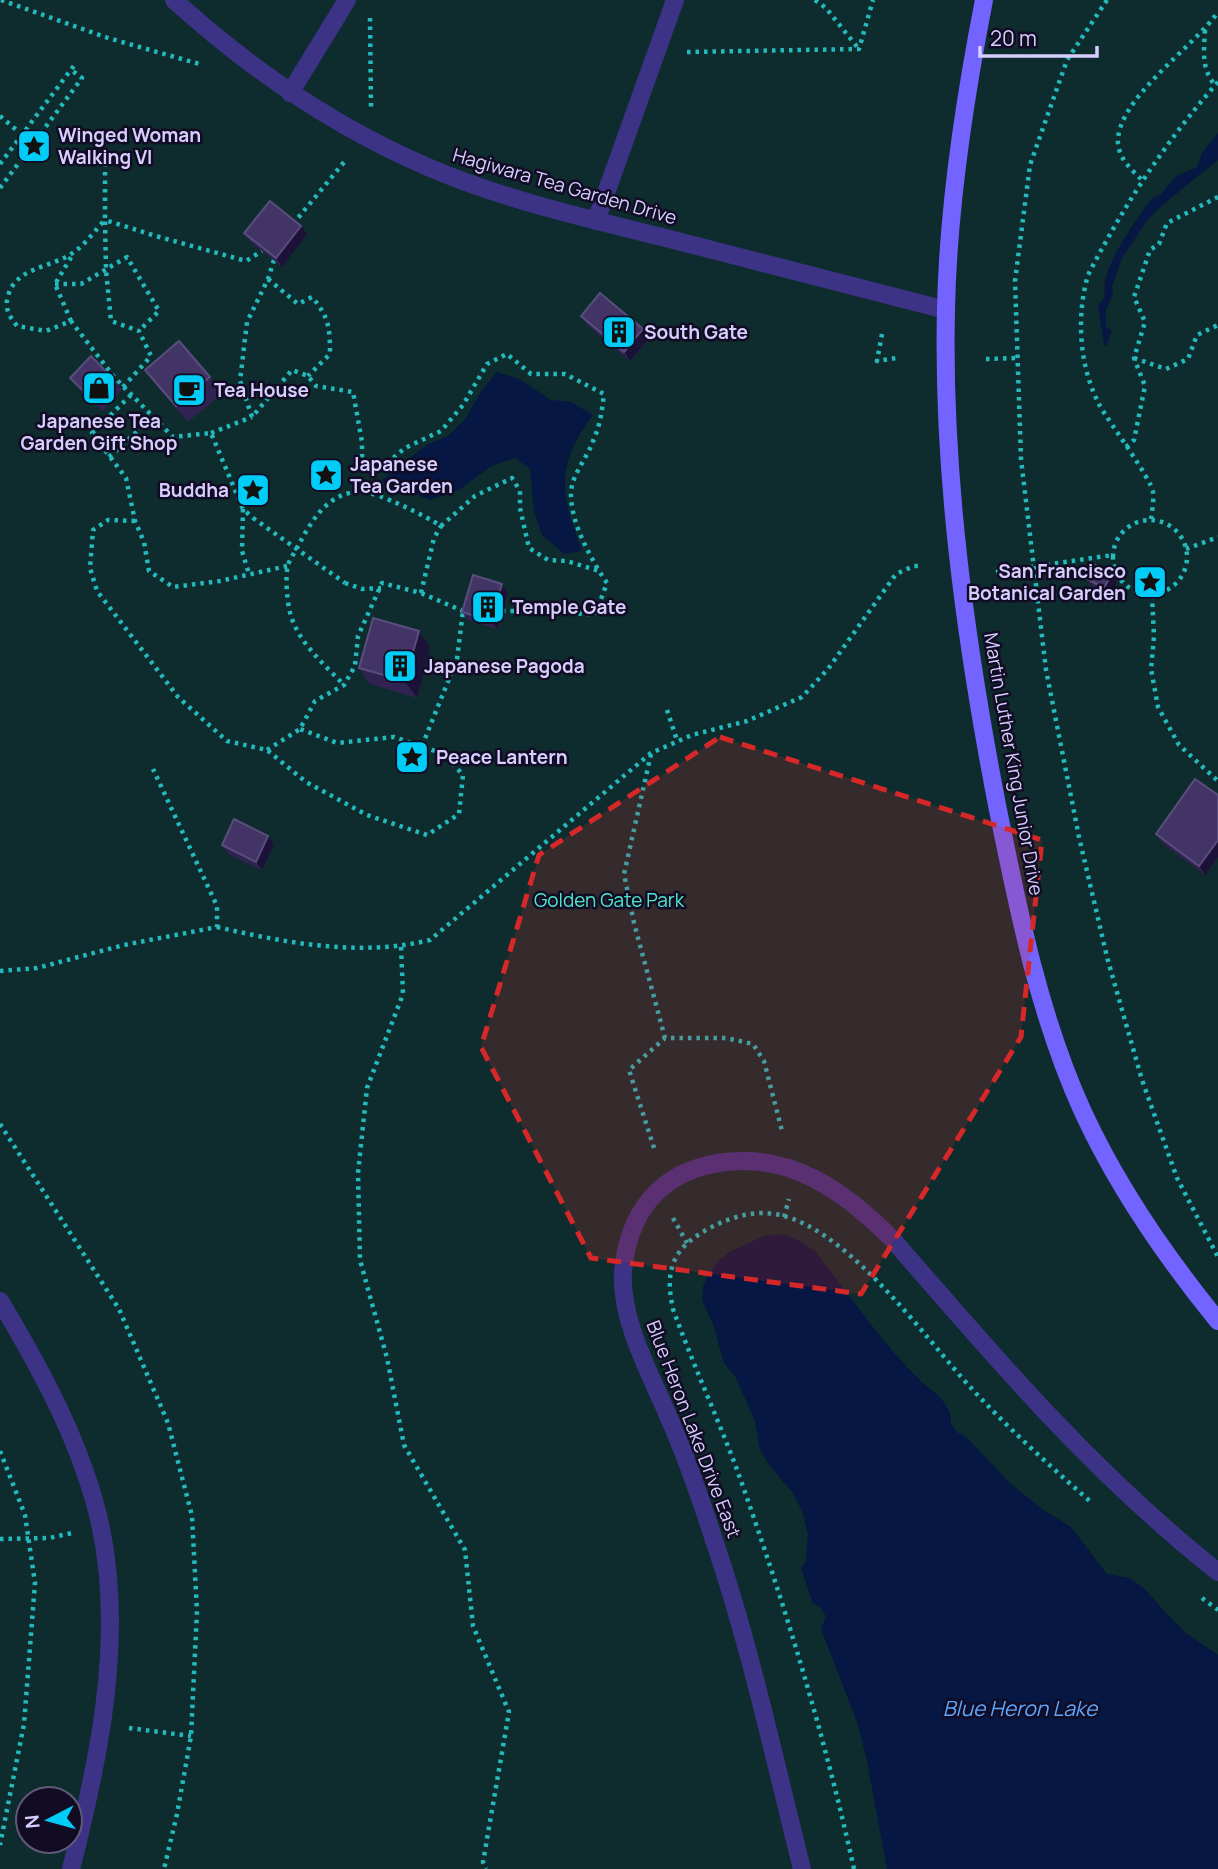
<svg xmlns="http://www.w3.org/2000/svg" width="1218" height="1869" font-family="Manrope,sans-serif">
	<rect width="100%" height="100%" fill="#110c23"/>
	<path fill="#0e2c2d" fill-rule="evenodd" d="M0 0H1218V1869H0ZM28 1799H70V1841H28Z"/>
	<path fill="#051742" d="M1218 133V160L1165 203 1148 219 1122 258 1112 286 1113 295 1106 310V327L1112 330 1107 345H1104L1098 307 1105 296C1099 269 1135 222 1151 199L1161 194 1176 176 1197 167 1202 153Z
		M497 372 519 379 551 400 571 402 593 415C554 467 561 494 582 551L564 554 542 535 534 511 530 469 515 458 491 466 459 490 430 500 381 481 428 444 448 436 466 418 480 393Z
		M782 1234 800 1241 815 1251C850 1295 881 1343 922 1382 936 1394 952 1404 951 1424L958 1433 965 1436 1011 1484 1042 1509 1071 1527 1107 1574 1130 1578 1146 1590 1163 1610 1186 1633 1218 1655V1869H887L866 1756 857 1722 821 1629 826 1616 819 1606 813 1604 801 1568 806 1561 808 1534 802 1511 793 1493 769 1465 760 1449 755 1421 736 1378 724 1363 713 1324 702 1300 703 1287 709 1274 717 1262 731 1251 764 1236Z"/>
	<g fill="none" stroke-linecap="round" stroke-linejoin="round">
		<path stroke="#24babd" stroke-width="4.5" stroke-dasharray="3.5 5" stroke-linecap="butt" d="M1 0 108 38 203 65
			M815 0 826 8 858 48
			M1107 0 1067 60 1030 165 1015 281 1021 459 1046 670 1079 837 1107 957 1142 1080 1177 1178 1218 1257
			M370 18 371 108
			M1205 30C1204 50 1201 69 1215 85
			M687 52 859 49 873 0
			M0 116 33 144
			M105 155V220C95 230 86 244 74 252 53 268 16 266 8 296 4 309 10 317 17 326L46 331 71 321 114 377 173 437 211 433 243 509 253 518
			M0 164 76 63
			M1141 179C1131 169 1120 160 1118 144 1115 100 1194 47 1218 12
			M0 188 82 78 70 69
			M293 224 345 161
			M274 260 268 279 247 322 240 381 252 417 292 370 308 376 316 386 353 392 362 442V469L379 470 405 448 441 431 463 405 487 364 507 354 531 374H565L604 394C602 411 600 426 593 441 587 459 570 476 571 496 572 523 586 548 599 571L567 561 548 560 529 548 520 508V491L512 478 475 496 441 526C428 517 377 492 363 492 329 490 312 520 298 546 295 552 290 559 288 565 285 576 287 597 289 608 295 640 323 663 344 685
			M268 279 298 304 312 297C329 317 330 328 330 354L308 376
			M55 284H81L127 257 159 311 139 331
			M71 321 55 284 73 254
			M882 334 877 361 896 358
			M1134 358 1166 369 1188 359 1197 335 1218 325
			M986 359 1018 358
			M123 387 151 356 139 331 111 321 106 270 105 220 156 236 246 261 262 251
			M131 395 92 433 126 478 135 521 144 542 149 571 173 587 220 581 287 566
			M211 433 252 417
			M1126 447 1134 440 1145 386 1134 358 1145 322 1134 297 1150 250 1159 244 1167 223 1218 197
			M109 457 153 417
			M243 509 242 551 249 574
			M1151 519C1152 511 1154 501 1153 492 1152 480 1109 422 1100 406 1079 367 1076 316 1088 275 1124 205 1166 141 1218 82
			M1113 557a37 37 0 1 1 74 0a37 37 0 1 1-74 0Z
			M135 521 108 520 93 530 90 568 97 591 178 697 227 741 267 750 306 782 367 815 427 835 459 814 463 775 444 754 394 737 337 743 300 729
			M1186 549 1218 537
			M996 572 1113 555
			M345 583 362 589 381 588
			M421 593 434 538 441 526
			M1152 595 1154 637 1151 669 1158 707 1179 745 1218 781
			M502 611H553L595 615 607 583 599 571
			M667 710 677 740
			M422 746 457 659 463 611
			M267 750 300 729 315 701 344 685 355 666 358 636 382 583 421 593 463 611 466 609
			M651 754 624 874 634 923 665 1038
			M217 927C286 943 361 957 430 940L651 753 692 735 747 721 802 697 828 669 896 574 914 566H922
			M401 947 403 994 367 1088 358 1173 360 1260 387 1358 404 1445 465 1550 473 1626 509 1712 483 1862 486 1869
			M0 971 37 968 124 945 217 927V906L153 769
			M0 1124 119 1309 168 1423 192 1516 197 1611 191 1736 177 1814 164 1869
			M654 1148 629 1070 665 1038H726L753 1044 764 1061 782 1131
			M784 1217 789 1199
			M673 1218 687 1243
			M0 1451 25 1515 35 1583 24 1724 0 1845
			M0 1539 49 1538 72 1533
			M1202 1598 1218 1610
			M129 1728 191 1736
			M854 1869C824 1733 783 1598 736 1467 716 1414 692 1362 673 1309 666 1277 669 1254 698 1235 716 1223 741 1213 763 1213 839 1213 925 1339 973 1390 1010 1430 1051 1467 1092 1503"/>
		<path stroke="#3c3386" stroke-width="18" d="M174 0C250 69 334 127 430 168 503 199 581 217 658 236 754 261 850 285 946 310
			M596 221 675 0
			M802 1869C774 1758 750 1645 713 1537 700 1497 686 1456 669 1418 651 1375 620 1320 623 1272 628 1214 658 1173 718 1163 790 1151 846 1192 894 1241 996 1359 1095 1475 1218 1572"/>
		<path stroke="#3c3386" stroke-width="18" d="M290 93 347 0
			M0 1301C42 1371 84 1448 101 1528 124 1640 99 1760 71 1869"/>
		<path stroke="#7464ff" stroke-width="18" d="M984 0C964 102 948 206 946 309 942 474 966 644 997 805 1018 909 1039 1016 1083 1112 1118 1188 1165 1256 1218 1321"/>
		<path stroke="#24babd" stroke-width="4.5" stroke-dasharray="3.5 5" stroke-linecap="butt" d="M253 518 345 583"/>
	</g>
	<path fill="#302352" d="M244 233 307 234 282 267 250 241Z
		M581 316 643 329 649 338 630 361 587 325Z
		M145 370 210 377 222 394 188 422 157 386Z
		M70 378 116 382 122 390 102 411 76 386Z
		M1112 574 1117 582 1110 596 1093 588 1087 579Z
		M508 593 497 629 468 620 462 612Z
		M419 631 430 648 417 698 370 684 359 668Z
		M1218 795V857L1205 875 1162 843 1156 834Z
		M222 845H274L262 870 228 854Z"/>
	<path fill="#1c1237" d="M301 226 307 234 282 267 276 258Z
		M643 329 649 338 630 361 624 352Z
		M1112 574 1117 582 1110 596 1104 588Z
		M502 584 508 593 497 629 491 621Z
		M419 631 430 648 417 698 405 681Z
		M268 836 274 845 262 870 256 862Z
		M1218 840V857L1205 875 1199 866Z"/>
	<path fill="#423565" stroke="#594d7d" stroke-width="2" d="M270 201 301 226 276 258 244 233Z
		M600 293 643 329 624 352 581 316Z
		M179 341 210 377 176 406 145 370Z
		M91 356 116 382 96 403 70 378Z
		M1095 565 1112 574 1104 588 1087 579Z
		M473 575 502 584 491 621 462 612Z
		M373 618 419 631 405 681 359 668Z
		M1195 779 1218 795V840L1199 866 1156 834Z
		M234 819 268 836 256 862 222 845Z"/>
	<path fill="#d62828" fill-opacity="0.2" stroke="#d62828" stroke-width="5" stroke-dasharray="14 9" stroke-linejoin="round" d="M720 737 1042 840 1021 1037 861 1294 591 1258 481 1047 539 855Z"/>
	<defs>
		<g id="sight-square" transform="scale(1.75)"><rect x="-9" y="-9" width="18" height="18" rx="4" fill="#00ccf8" stroke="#110c23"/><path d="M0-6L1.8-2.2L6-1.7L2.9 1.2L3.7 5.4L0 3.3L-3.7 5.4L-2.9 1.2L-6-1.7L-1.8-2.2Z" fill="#111"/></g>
		<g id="building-square" transform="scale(1.75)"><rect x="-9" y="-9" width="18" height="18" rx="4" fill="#00ccf8" stroke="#110c23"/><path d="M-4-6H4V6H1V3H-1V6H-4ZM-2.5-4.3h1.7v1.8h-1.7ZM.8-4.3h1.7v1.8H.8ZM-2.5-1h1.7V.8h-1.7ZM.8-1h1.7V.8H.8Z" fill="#111"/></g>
		<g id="shop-square" transform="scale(1.75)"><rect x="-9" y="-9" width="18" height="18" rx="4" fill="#00ccf8" stroke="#110c23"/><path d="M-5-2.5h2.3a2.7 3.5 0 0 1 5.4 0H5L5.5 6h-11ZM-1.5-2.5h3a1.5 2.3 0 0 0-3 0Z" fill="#111"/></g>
		<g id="cafe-square" transform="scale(1.75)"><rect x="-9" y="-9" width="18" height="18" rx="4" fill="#00ccf8" stroke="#110c23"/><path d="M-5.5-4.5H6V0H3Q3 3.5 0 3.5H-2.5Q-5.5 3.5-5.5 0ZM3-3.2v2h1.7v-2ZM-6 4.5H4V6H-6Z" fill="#111"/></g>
	</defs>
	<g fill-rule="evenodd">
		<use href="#sight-square" x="34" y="146"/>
		<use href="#building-square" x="619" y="332"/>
		<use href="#shop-square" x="99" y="388"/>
		<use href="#cafe-square" x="189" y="390"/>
		<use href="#sight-square" x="326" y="475"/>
		<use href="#sight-square" x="253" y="490"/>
		<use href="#sight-square" x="1150" y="582"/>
		<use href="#building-square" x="488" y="607"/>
		<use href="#building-square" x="400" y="666"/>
		<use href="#sight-square" x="412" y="757"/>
	</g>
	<g text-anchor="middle" stroke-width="5" stroke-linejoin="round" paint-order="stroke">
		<g font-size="19" font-weight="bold" fill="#d7cdff" stroke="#110c23" text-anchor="start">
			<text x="58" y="142">Winged Woman<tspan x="58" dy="22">Walking VI</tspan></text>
			<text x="644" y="339">South Gate</text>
			<text x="214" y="397">Tea House</text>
			<text x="99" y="428" text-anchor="middle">Japanese Tea<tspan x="99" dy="22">Garden Gift Shop</tspan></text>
			<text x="350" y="471">Japanese<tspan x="350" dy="22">Tea Garden</tspan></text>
			<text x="229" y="497" text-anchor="end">Buddha</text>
			<text x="1126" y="578" text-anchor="end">San Francisco<tspan x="1126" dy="22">Botanical Garden</tspan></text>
			<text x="512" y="614">Temple Gate</text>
			<text x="424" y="673">Japanese Pagoda</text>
			<text x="436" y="764">Peace Lantern</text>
		</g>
		<g font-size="19" fill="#d7cdff" stroke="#110c23">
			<text transform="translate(565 186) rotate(16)" y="7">Hagiwara Tea Garden Drive</text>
			<text transform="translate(1014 764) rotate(80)" y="7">Martin Luther King Junior Drive</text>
			<text transform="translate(694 1429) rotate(69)" y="7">Blue Heron Lake Drive East</text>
		</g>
		<g font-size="19" fill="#4fe9cf" stroke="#110c23">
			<text x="609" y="907">Golden Gate Park</text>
		</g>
		<g font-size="21" font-style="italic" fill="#5ba6ff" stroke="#110c23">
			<text x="1020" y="1716">Blue Heron Lake</text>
		</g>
	</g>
	<g transform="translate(49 1820) rotate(264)"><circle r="33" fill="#110c23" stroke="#60597b" stroke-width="2"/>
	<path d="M0-5L12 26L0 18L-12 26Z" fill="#00ccf8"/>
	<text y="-10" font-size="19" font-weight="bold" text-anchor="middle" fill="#d7cdff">N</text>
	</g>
	<path d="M980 46v10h117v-10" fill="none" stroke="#d7cdff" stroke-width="3.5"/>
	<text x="990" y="46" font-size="21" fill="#d7cdff" stroke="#110c23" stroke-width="5" paint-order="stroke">20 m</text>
</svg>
